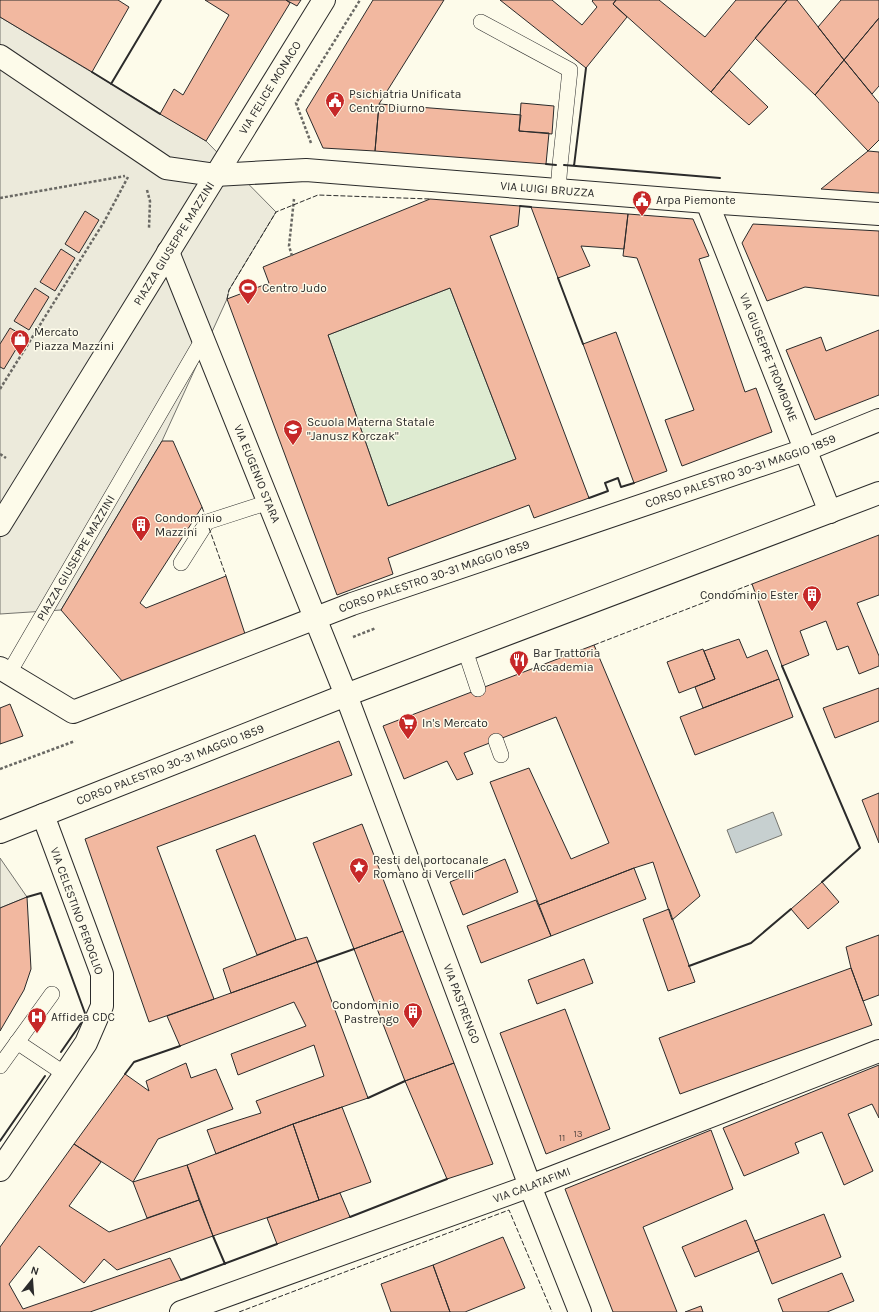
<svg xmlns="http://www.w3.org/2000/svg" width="879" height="1312" font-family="Karla,sans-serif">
	<rect width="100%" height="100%" fill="#fdfbea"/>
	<path fill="#deebd1" stroke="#74746e" d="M450 288 516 459 388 506 328 335Z"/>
	<path fill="#eceadb" stroke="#74746e" d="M0 17 206 141 276 212 229 290 227 299 162 441 61 610 0 614Z
		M0 858 27 897 0 908Z"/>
	<path fill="#c7d0d0" stroke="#74746e" d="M773 812 782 835 736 853 727 830Z"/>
	<path fill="#f2b8a0" stroke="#2b2b2b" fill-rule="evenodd" d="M0 0H118L129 7 92 72 0 17Z
		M205 0H286L290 3 206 141 160 114 174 89 183 95 229 15Z
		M286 0H301L297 6Z
		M373 0H444L379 104 375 151 323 148 306 110Z
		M500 0H552L582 25 597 7 592 1 593 0H616L613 4 627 17 586 68Z
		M616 0H659L705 37 736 0H787L711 92 613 4Z
		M787 0H797L844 60 815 95 755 38Z
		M841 0H879V18L844 60 818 27Z
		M879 18V86L872 94 844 60Z
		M844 60 879 103V140L868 151 815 95Z
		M729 70 768 107 749 125 711 92Z
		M521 103 554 106 552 134 519 131Z
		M379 104 521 115 519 131 549 133 546 164 375 151Z
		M868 151 879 152V193L821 189Z
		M430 199 520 206 518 226 490 236 589 498 534 518 529 505 388 558 393 574 337 595 227 299 269 283 263 267ZM450 288 516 459 388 506 328 335Z
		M531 207 628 214 624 249 581 246 590 266 558 278Z
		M85 211 99 220 79 253 65 244Z
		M628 214 693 219 709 256 699 259 745 392 756 388 772 432 682 466 665 420 694 410 637 258 623 256Z
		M753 224 879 231V296L805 287 767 301 742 243Z
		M61 249 75 258 55 291 40 282Z
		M35 288 49 297 29 330 14 321Z
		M10 328 24 336 4 369 0 367V344Z
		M879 330V395L815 420 786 350 821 337 826 351Z
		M616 332 667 471 634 483 583 344Z
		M162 441H173L202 507 140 603 146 608 226 576 246 637 123 682 61 610Z
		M879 535V595L857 603 879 656V666L859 674 848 646 837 650 826 621 800 631 809 655 782 666 752 584Z
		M739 639 747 658 767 650 779 679 703 708 695 687 715 679 704 651Z
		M594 645 700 896 672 920 653 862 634 868 539 905 490 782 529 768 571 859 609 843 556 717 464 753 473 774 457 780 447 761 404 779 383 726Z
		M703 649 715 679 679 693 667 662Z
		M779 679 793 717 695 755 680 717Z
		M879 688V721L835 738 823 708Z
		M10 704 23 736 0 744V708Z
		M339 741 352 775 157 847 214 999 149 1022 85 839Z
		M879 793V843L862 800Z
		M362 824 403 931 354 949 313 843Z
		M255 835 296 940 257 955 216 850Z
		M505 859 518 892 463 915 450 882Z
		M634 868 646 899 551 936 539 905Z
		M822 882 839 902 808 929 791 909Z
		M27 897 31 969 24 990 0 1031V908Z
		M536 900 551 936 481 963 467 926Z
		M669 909 695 982 668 991 643 919Z
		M403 931 454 1063 405 1081 354 949Z
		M879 935V995L863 1001 851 968 846 947Z
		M307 937 317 962 231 993 223 969 296 940Z
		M584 959 593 983 537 1004 528 980Z
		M317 962 368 1098 293 1124 216 1154 207 1130 261 1113 256 1101 324 1076 314 1045 238 1075 231 1054 306 1026 294 1002 180 1046 167 1016Z
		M851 968 872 1025 680 1094 659 1038Z
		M565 1009 610 1129 546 1154 500 1033Z
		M186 1063 191 1078 216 1069 233 1109 158 1139 133 1182 74 1144 125 1074 149 1091 146 1081Z
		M454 1063 493 1164 447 1179 405 1081Z
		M879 1065V1118L872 1104 848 1114 873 1171 844 1185 822 1132 795 1143 799 1153 744 1176 723 1128Z
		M342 1107 371 1182 319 1200 293 1124Z
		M293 1124 319 1200 213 1236 187 1165Z
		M711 1130 733 1189 643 1227 677 1312H613L565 1189Z
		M74 1144 101 1162 69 1206 109 1232 199 1200 213 1236 117 1270 104 1259 84 1283 39 1246 9 1284 23 1309 170 1258 181 1280 90 1312H0V1247Z
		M187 1165 199 1200 147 1218 133 1182Z
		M340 1193 350 1217 277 1244 267 1218Z
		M824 1214 841 1257 772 1284 755 1241Z
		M746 1220 759 1251 695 1277 682 1247Z
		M503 1237 525 1288 465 1312H450L433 1265Z
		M433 1265 450 1312H391L381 1284Z
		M842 1273 854 1301 827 1312H783L778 1299Z
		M701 1306 703 1312H685Z"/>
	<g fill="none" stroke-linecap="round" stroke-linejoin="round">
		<g stroke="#2b2b2b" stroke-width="16">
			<g id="lane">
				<path d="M481 22 570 70 560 165 558 190"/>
				<path d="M181 563 207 522 269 502"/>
				<path d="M465 650 478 689"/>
				<path id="s1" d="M9 673 203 339"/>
				<path d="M496 741 501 755"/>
				<path d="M17 1042 65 1074"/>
				<path d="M0 1066 52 994"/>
			</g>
		</g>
		<g stroke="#2b2b2b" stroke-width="24">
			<g id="street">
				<path id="s2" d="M0 56 166 168 215 175 306 170 707 202 879 214"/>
				<path id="s3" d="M707 202 830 512"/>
				<path id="s4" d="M168 252 346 695 530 1186 580 1312"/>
				<path id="s5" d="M0 525 324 0"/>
				<path id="s6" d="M0 668 73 712 352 604 805 450 879 420"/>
				<path d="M0 1170 86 1043 102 1006V974L43 815"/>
				<path id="s7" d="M181 1312 530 1186 879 1051"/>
			</g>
		</g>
		<g stroke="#2b2b2b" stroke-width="24">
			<g id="secondary">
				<path id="s8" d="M0 832 346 695 879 493"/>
			</g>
		</g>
		<path stroke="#6a6964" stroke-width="2.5" stroke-dasharray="3 2" stroke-linecap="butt" d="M311 143 296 103 360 0
			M147 190 150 201 149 228
			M0 198 125 176
			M292 256 289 246 294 199
			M0 389 104 222 128 177
			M0 454 6 458
			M353 637 376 628
			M0 769 75 741"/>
		<use href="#lane" stroke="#fdfbea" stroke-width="15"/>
		<use href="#street" stroke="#fdfbea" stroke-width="22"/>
		<use href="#secondary" stroke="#fdfbea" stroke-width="22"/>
		<path stroke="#2b2b2b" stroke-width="1" stroke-dasharray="5 2" stroke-linecap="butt" d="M227 299 229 290 276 212 318 195 430 199
			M202 507 206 518
			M209 528 226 576
			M594 645 752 584
			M239 1312 509 1210 552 1312"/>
		<path stroke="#2b2b2b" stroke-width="2" d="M92 72 160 114
			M111 84 161 0
			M546 164 556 165
			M564 165 720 178
			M574 166 586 68
			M520 206 531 207
			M558 278 583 344
			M589 498 608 491 605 483 618 478 621 487 634 483
			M782 666 860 848 822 882
			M27 897 41 893 86 1016 61 1052
			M317 962 354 949
			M689 966 751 943 791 909
			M125 1074 134 1062 180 1046
			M368 1098 405 1081
			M0 1141 45 1076
			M350 1217 447 1179
			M213 1236 225 1264
			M181 1280 277 1244"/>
	</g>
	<defs>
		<g id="civic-pin" transform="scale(1)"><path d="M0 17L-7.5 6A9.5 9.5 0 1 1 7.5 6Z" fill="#c62828" stroke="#fdfbea"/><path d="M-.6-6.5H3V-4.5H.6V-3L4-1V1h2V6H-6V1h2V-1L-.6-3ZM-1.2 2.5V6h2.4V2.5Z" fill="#fff"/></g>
		<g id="stadium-pin" transform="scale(1)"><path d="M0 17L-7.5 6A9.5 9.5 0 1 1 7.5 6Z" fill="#c62828" stroke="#fdfbea"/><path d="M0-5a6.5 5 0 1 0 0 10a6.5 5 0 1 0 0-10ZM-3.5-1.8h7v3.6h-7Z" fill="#fff"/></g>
		<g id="shop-pin" transform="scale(1)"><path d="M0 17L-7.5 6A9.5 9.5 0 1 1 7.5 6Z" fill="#c62828" stroke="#fdfbea"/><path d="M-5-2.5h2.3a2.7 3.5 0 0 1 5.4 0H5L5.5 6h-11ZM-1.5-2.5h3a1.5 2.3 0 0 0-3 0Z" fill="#fff"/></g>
		<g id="school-pin" transform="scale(1)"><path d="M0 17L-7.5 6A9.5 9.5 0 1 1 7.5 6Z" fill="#c62828" stroke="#fdfbea"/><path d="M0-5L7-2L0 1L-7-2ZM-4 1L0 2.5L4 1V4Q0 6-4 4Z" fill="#fff"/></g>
		<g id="building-pin" transform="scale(1)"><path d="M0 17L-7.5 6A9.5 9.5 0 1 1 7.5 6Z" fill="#c62828" stroke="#fdfbea"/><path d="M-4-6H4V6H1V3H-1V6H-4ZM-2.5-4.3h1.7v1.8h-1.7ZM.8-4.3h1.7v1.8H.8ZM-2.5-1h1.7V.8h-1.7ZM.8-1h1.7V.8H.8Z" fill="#fff"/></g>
		<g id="restaurant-pin" transform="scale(1)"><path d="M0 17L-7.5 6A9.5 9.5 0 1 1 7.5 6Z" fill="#c62828" stroke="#fdfbea"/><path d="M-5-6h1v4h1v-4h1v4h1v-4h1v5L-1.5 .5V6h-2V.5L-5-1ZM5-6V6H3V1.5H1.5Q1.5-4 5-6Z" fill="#fff"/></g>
		<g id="supermarket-pin" transform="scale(1)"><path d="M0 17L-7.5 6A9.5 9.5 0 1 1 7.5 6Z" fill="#c62828" stroke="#fdfbea"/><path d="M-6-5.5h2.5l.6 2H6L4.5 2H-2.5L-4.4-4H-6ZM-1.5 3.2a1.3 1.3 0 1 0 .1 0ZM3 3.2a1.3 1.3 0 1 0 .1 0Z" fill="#fff"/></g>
		<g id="sight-pin" transform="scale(1)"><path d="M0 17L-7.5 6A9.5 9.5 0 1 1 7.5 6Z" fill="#c62828" stroke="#fdfbea"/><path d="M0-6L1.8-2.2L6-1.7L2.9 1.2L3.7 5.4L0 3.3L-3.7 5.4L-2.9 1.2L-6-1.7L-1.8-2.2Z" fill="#fff"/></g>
		<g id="hospital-pin" transform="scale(1)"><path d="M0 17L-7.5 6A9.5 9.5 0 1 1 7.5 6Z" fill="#c62828" stroke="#fdfbea"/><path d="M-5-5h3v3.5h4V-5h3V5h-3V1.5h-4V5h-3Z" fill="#fff"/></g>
	</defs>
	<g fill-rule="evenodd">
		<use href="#civic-pin" x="335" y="101"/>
		<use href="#civic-pin" x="642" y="200"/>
		<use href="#stadium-pin" x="248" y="288"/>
		<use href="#shop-pin" x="20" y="339"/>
		<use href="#school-pin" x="293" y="429"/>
		<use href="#building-pin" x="141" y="525"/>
		<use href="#building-pin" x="812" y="595"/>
		<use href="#restaurant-pin" x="519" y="660"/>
		<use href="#supermarket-pin" x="408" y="723"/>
		<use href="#sight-pin" x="359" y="867"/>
		<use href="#building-pin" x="413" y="1012"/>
		<use href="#hospital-pin" x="37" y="1017"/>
	</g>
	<g text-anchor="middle" stroke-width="3" stroke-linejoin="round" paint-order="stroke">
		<g font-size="10" fill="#5d4e48">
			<text x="578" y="1137">13</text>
			<text x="562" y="1141">11</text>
		</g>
		<g font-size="12" fill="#2b2b2b" stroke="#fdfbea">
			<text dy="4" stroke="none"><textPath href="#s5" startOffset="514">VIA FELICE MONACO</textPath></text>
			<text dy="4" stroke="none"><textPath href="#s2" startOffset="583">VIA LUIGI BRUZZA</textPath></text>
			<text dy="4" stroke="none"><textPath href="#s5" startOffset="331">PIAZZA GIUSEPPE MAZZINI</textPath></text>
			<text dy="4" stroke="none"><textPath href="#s3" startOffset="167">VIA GIUSEPPE TROMBONE</textPath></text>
			<text dy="4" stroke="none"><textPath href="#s6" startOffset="795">CORSO PALESTRO 30-31 MAGGIO 1859</textPath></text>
			<text dy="4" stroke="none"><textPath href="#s4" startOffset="239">VIA EUGENIO STARA</textPath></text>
			<text dy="4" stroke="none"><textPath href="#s1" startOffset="133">PIAZZA GIUSEPPE MAZZINI</textPath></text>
			<text dy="4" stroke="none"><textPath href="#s6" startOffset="471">CORSO PALESTRO 30-31 MAGGIO 1859</textPath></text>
			<text dy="4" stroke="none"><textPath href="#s8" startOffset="183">CORSO PALESTRO 30-31 MAGGIO 1859</textPath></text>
			<text transform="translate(77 911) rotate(70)" y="4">VIA CELESTINO PEROGLIO</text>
			<text dy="4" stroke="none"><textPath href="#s4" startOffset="807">VIA PASTRENGO</textPath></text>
			<text dy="4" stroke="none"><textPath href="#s7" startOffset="373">VIA CALATAFIMI</textPath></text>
		</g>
		<g font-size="12" fill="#2b2b2b" stroke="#fdfbea" text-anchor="start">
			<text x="349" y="98">Psichiatria Unificata<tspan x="349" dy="14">Centro Diurno</tspan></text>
			<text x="656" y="204">Arpa Piemonte</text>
			<text x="262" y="292">Centro Judo</text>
			<text x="34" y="336">Mercato<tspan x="34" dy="14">Piazza Mazzini</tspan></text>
			<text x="307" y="426">Scuola Materna Statale<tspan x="307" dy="14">"Janusz Korczak"</tspan></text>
			<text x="155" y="522">Condominio<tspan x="155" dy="14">Mazzini</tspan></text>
			<text x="798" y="599" text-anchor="end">Condominio Ester</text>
			<text x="533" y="657">Bar Trattoria<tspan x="533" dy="14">Accademia</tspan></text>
			<text x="422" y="727">In's Mercato</text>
			<text x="373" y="864">Resti del portocanale<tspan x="373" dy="14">Romano di Vercelli</tspan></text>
			<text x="399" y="1009" text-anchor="end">Condominio<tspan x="399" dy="14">Pastrengo</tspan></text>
			<text x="51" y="1021">Affidea CDC</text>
		</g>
	</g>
	<g transform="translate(32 1280) rotate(17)" stroke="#fdfbea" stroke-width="3" paint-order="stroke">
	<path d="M0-3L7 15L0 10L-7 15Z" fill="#2b2b2b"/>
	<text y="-6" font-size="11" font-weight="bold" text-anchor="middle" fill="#2b2b2b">N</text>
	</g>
</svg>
